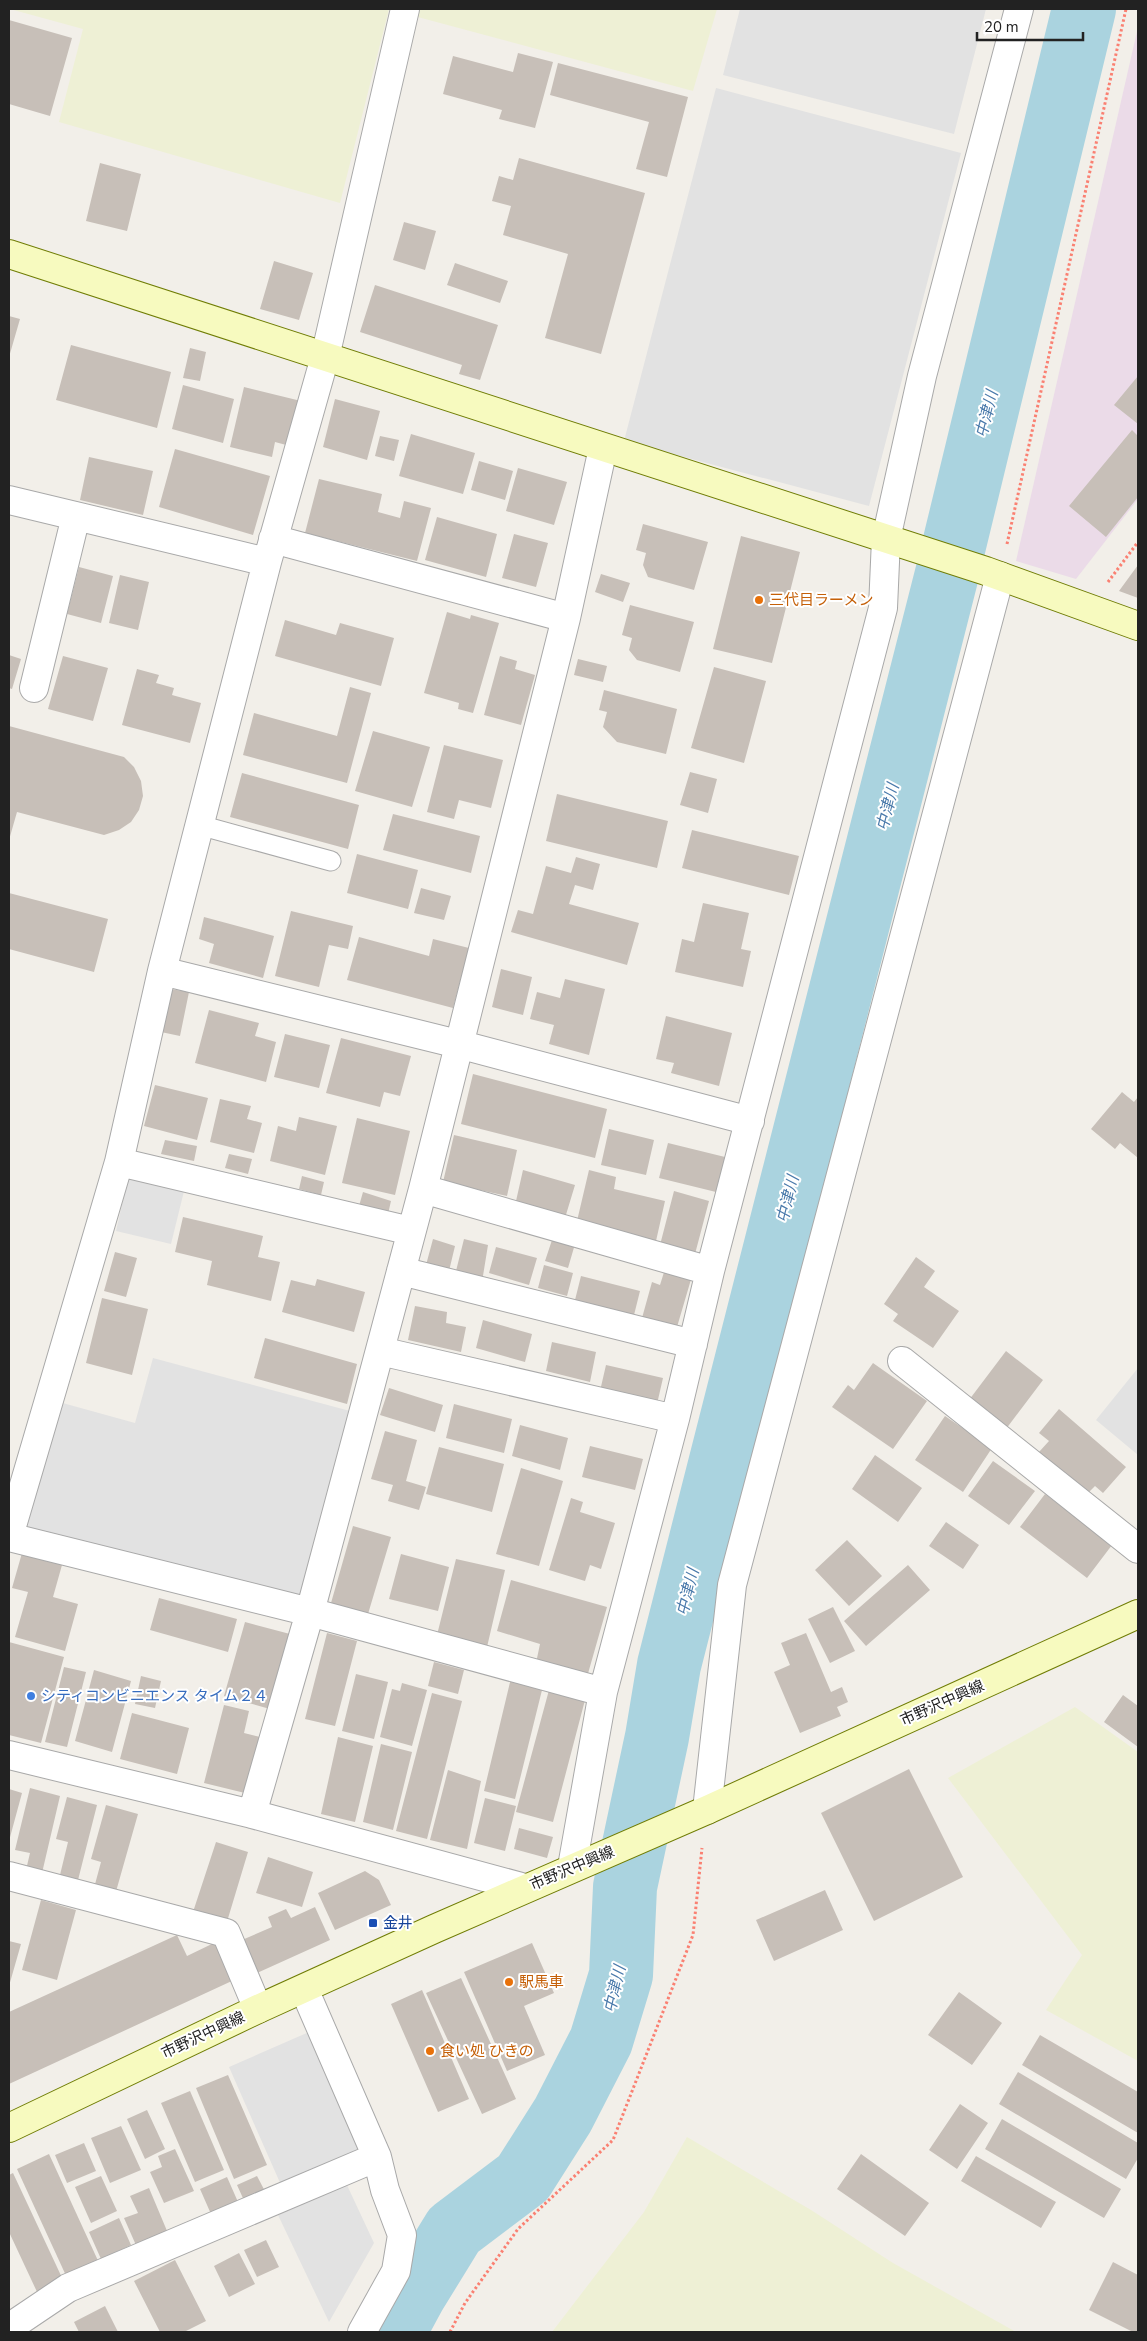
<svg xmlns="http://www.w3.org/2000/svg" width="1147" height="2341" font-family="'Nunito Sans','Noto Sans JP',sans-serif">
	<rect width="100%" height="100%" fill="#f2efe9"/>
	<path fill="#ebdbe8" d="M1138 27V499L1076 579 1016 561Z"/>
	<path fill="#eef0d5" d="M10 9H389L340 203 59 122 83 29Z
		M416 9H717L693 91 414 16Z
		M1075 1707 1138 1752V2061L1046 2010 1082 1955 948 1778Z
		M687 2137 811 2210 893 2263 1016 2332H552L644 2212Z"/>
	<path fill="#e2e2e2" d="M740 9H986L954 134 723 75Z
		M716 88 961 153 869 506 624 441Z
		M130 1170 186 1183 171 1244 116 1231Z
		M153 1358 350 1411 298 1606 24 1532 59 1402 135 1423Z
		M1138 1368V1455L1096 1420Z
		M309 2032 361 2150 281 2185 229 2067Z
		M346 2183 374 2243 329 2322 278 2215Z"/>
	<g fill="none" stroke-linecap="round" stroke-linejoin="round">
		<path stroke="#aad3df" stroke-width="64" d="M394 2332 414 2295 454 2230 523 2178 563 2115 601 2041 621 1975 625 1887 657 1737 669 1665 948 570 1084 9"/>
	</g>
	<path fill="#c7bfb8" d="M9 20 72 38 50 116 9 104Z
		M518 53 553 62 535 128 499 119 502 110 443 94 453 56 513 72Z
		M558 63 688 97 667 177 636 169 649 122 550 95Z
		M519 158 645 193 601 354 545 338 568 254 503 235 511 206 492 201 499 176 513 180Z
		M100 163 141 174 127 231 86 221Z
		M404 222 436 231 425 270 393 260Z
		M274 261 313 273 299 320 260 309Z
		M455 263 508 281 500 303 447 285Z
		M375 285 498 325 480 380 459 374 462 365 360 332Z
		M9 316 20 319 9 357Z
		M71 345 171 372 157 428 56 400Z
		M190 348 206 352 200 381 183 378Z
		M1138 376V424L1114 405Z
		M183 385 234 399 223 443 172 429Z
		M244 387 301 401 290 446 275 442 272 457 230 447Z
		M335 399 380 411 367 460 323 447Z
		M1132 430 1138 436V497L1106 537 1069 506Z
		M411 434 475 453 463 494 399 476Z
		M380 436 399 440 394 461 375 456Z
		M175 449 270 476 253 535 159 507Z
		M89 457 153 471 143 515 80 500Z
		M479 461 513 471 505 500 471 490Z
		M518 468 567 482 554 525 506 511Z
		M319 479 382 494 378 512 400 518 404 501 431 508 417 561 305 533Z
		M437 517 497 534 486 577 425 560Z
		M643 524 708 542 694 590 648 577 643 565 646 553 636 550Z
		M514 534 548 543 536 587 502 578Z
		M741 536 800 552 772 663 713 649Z
		M1138 565V598L1119 591Z
		M79 567 113 576 101 623 67 614Z
		M601 574 630 583 623 602 595 592Z
		M120 575 149 582 138 630 109 623Z
		M630 605 694 622 680 672 637 660 629 650 632 638 622 635Z
		M447 612 470 619 471 615 499 623 473 713 458 709 459 703 424 693Z
		M285 620 336 635 340 623 394 638 381 686 275 656Z
		M9 655 21 659 12 689 9 688Z
		M63 656 108 668 93 721 48 709Z
		M500 656 517 661 515 669 535 675 521 725 484 715Z
		M578 659 607 666 603 682 574 675Z
		M714 667 766 681 744 763 691 748Z
		M137 669 159 675 156 683 174 688 172 695 201 703 190 743 122 725Z
		M350 687 371 693 347 783 243 755 254 713 337 736Z
		M604 690 677 709 666 754 617 742 603 727 607 712 599 710Z
		M9 726 124 757 134 767 141 781 143 796 139 810 131 822 119 830 104 835 17 812 9 840Z
		M373 731 430 747 412 807 355 791Z
		M444 745 503 760 491 808 459 800 454 819 427 812Z
		M690 772 717 779 708 813 680 805Z
		M242 773 359 805 348 849 230 817Z
		M557 794 668 821 657 868 546 841Z
		M393 814 480 836 471 873 383 850Z
		M692 830 799 856 789 895 682 868Z
		M357 854 418 870 408 909 347 893Z
		M576 857 600 864 593 890 575 885 569 904 639 923 627 965 511 932 518 910 533 914 546 866 571 873Z
		M421 888 451 896 444 920 414 913Z
		M9 893 108 919 94 972 9 949Z
		M703 903 749 913 741 949 751 951 743 987 675 972 682 939 694 942Z
		M291 911 353 926 348 949 329 945 319 987 275 976Z
		M204 917 274 936 263 978 209 963 214 944 199 939Z
		M359 937 429 956 433 939 469 948 453 1008 347 980Z
		M501 969 532 977 523 1015 492 1007Z
		M565 979 605 989 589 1055 549 1044 554 1025 530 1019 537 992 560 998Z
		M170 989 189 992 180 1036 161 1032Z
		M209 1010 259 1023 255 1036 276 1042 266 1082 195 1063Z
		M666 1016 732 1033 719 1086 671 1073 674 1063 656 1059Z
		M285 1034 330 1045 319 1088 274 1077Z
		M341 1038 411 1056 400 1096 384 1092 380 1107 326 1093Z
		M473 1074 607 1109 595 1158 461 1124Z
		M155 1085 208 1098 197 1140 144 1126Z
		M1122 1092 1134 1102 1138 1097V1158L1120 1143 1115 1149 1091 1129Z
		M220 1099 251 1106 247 1119 262 1123 254 1153 210 1142Z
		M299 1117 337 1126 325 1175 270 1161 278 1126 296 1131Z
		M357 1118 410 1131 395 1195 342 1183Z
		M609 1129 654 1140 646 1175 601 1165Z
		M454 1135 517 1150 507 1196 443 1182Z
		M165 1140 197 1146 194 1161 161 1154Z
		M668 1143 725 1157 716 1192 659 1178Z
		M229 1154 252 1159 248 1174 225 1168Z
		M523 1170 575 1185 565 1218 516 1201Z
		M589 1170 616 1177 614 1189 665 1201 656 1241 577 1221Z
		M302 1176 324 1182 321 1195 299 1189Z
		M674 1191 709 1201 695 1254 660 1245Z
		M363 1192 391 1201 388 1214 359 1206Z
		M183 1217 263 1236 258 1257 280 1262 271 1301 207 1285 212 1261 175 1252Z
		M553 1237 575 1244 568 1268 545 1261Z
		M433 1239 455 1246 449 1271 426 1265Z
		M464 1239 488 1245 482 1282 455 1275Z
		M496 1247 537 1258 529 1285 489 1273Z
		M115 1252 137 1258 126 1297 104 1291Z
		M916 1257 935 1271 924 1287 959 1311 933 1348 893 1321 898 1314 884 1304Z
		M544 1265 573 1273 567 1296 538 1288Z
		M665 1269 692 1276 677 1327 642 1318 652 1282 660 1285Z
		M581 1276 640 1291 633 1319 574 1304Z
		M317 1279 365 1292 354 1332 282 1312 291 1280 315 1286Z
		M102 1298 148 1309 132 1375 86 1363Z
		M415 1306 447 1312 446 1323 466 1327 461 1352 408 1340Z
		M483 1320 532 1334 525 1362 476 1348Z
		M265 1338 357 1364 347 1404 254 1378Z
		M552 1342 596 1352 590 1382 546 1371Z
		M1006 1351 1043 1380 1006 1429 969 1400Z
		M873 1363 927 1401 893 1449 832 1407 848 1385 854 1390Z
		M606 1365 663 1378 657 1404 600 1391Z
		M389 1388 443 1405 435 1432 380 1415Z
		M454 1404 512 1419 504 1453 446 1438Z
		M1059 1409 1126 1467 1103 1493 1095 1486 1088 1493 1039 1452 1049 1441 1039 1433Z
		M945 1416 992 1448 963 1492 915 1460Z
		M520 1425 568 1438 560 1470 512 1456Z
		M385 1431 417 1440 406 1481 426 1487 419 1510 388 1501 393 1485 371 1479Z
		M590 1446 643 1459 635 1490 582 1477Z
		M439 1447 504 1464 492 1512 426 1494Z
		M875 1455 922 1488 898 1522 852 1489Z
		M993 1461 1035 1491 1009 1525 968 1496Z
		M521 1468 563 1481 539 1566 496 1554Z
		M1045 1494 1112 1545 1087 1578 1020 1527Z
		M571 1498 583 1502 580 1512 615 1523 601 1569 590 1565 585 1581 549 1570Z
		M946 1522 979 1545 963 1569 929 1546Z
		M353 1526 391 1537 368 1614 331 1603Z
		M847 1540 882 1576 849 1606 815 1570Z
		M22 1553 62 1565 53 1597 78 1604 65 1651 15 1637 28 1592 12 1588Z
		M401 1554 449 1567 438 1611 389 1599Z
		M456 1559 505 1570 487 1647 437 1635Z
		M908 1565 930 1590 866 1646 844 1621Z
		M511 1580 607 1607 587 1677 536 1663 540 1644 497 1631Z
		M159 1598 237 1619 228 1652 150 1630Z
		M833 1607 855 1651 830 1663 808 1619Z
		M245 1622 290 1634 270 1709 224 1696Z
		M327 1633 357 1641 335 1726 305 1719Z
		M806 1633 831 1692 842 1687 848 1702 837 1707 841 1716 800 1733 774 1672 790 1665 781 1643Z
		M9 1642 64 1657 41 1743 9 1735Z
		M434 1662 464 1670 458 1694 428 1686Z
		M64 1667 86 1672 67 1747 45 1742Z
		M94 1670 131 1681 112 1752 75 1741Z
		M356 1674 388 1682 374 1739 342 1731Z
		M141 1676 161 1681 155 1708 135 1704Z
		M511 1678 543 1686 515 1799 484 1791Z
		M402 1683 427 1690 412 1746 380 1737 392 1689 400 1691Z
		M549 1690 585 1700 553 1822 516 1812Z
		M432 1693 462 1701 427 1839 396 1831Z
		M1123 1695 1138 1706V1747L1104 1722Z
		M224 1705 249 1711 244 1733 264 1738 249 1794 204 1783Z
		M132 1713 189 1728 177 1774 120 1759Z
		M338 1737 373 1746 355 1822 321 1814Z
		M381 1744 412 1752 393 1830 363 1822Z
		M909 1769 963 1877 874 1921 821 1813Z
		M448 1770 481 1781 467 1849 430 1840Z
		M30 1788 60 1796 42 1873 26 1870 30 1853 15 1850Z
		M9 1789 22 1793 9 1841Z
		M67 1797 97 1805 77 1884 59 1879 68 1842 56 1839Z
		M485 1798 516 1806 505 1851 474 1843Z
		M106 1805 138 1814 115 1895 94 1888 101 1862 91 1859Z
		M519 1828 553 1837 547 1858 514 1849Z
		M216 1842 248 1852 226 1925 192 1915Z
		M268 1857 313 1872 302 1907 256 1893Z
		M365 1871 379 1880 391 1905 335 1930 318 1893Z
		M825 1890 843 1930 774 1961 756 1920Z
		M41 1900 76 1910 57 1980 22 1970Z
		M315 1907 330 1940 257 1973 242 1940 272 1927 268 1917 286 1909 291 1918Z
		M177 1935 187 1956 216 1942 234 1980 9 2084V2012Z
		M9 1941 21 1944 9 1986Z
		M532 1943 554 1993 524 2006 545 2055 507 2071 464 1972Z
		M461 1978 516 2099 482 2114 426 1993Z
		M422 1990 469 2099 438 2112 391 2004Z
		M959 1992 1002 2023 972 2065 928 2035Z
		M1040 2035 1138 2092V2133L1022 2065Z
		M1018 2072 1138 2143V2158L1126 2179 999 2104Z
		M228 2075 267 2165 234 2179 196 2088Z
		M190 2091 224 2170 195 2182 161 2103Z
		M960 2104 988 2123 957 2169 929 2150Z
		M147 2110 165 2149 145 2159 127 2119Z
		M1002 2119 1121 2189 1104 2218 985 2149Z
		M121 2126 141 2170 110 2183 91 2138Z
		M84 2143 96 2171 67 2183 55 2155Z
		M175 2149 194 2191 164 2203 150 2172 162 2167 158 2156Z
		M49 2154 100 2265 68 2280 17 2169Z
		M861 2154 929 2203 905 2236 837 2189Z
		M976 2156 1056 2202 1041 2228 961 2181Z
		M13 2173 64 2282 38 2294 9 2232V2175Z
		M101 2176 117 2211 91 2223 75 2187Z
		M257 2176 268 2197 247 2207 237 2185Z
		M227 2177 238 2202 211 2214 200 2189Z
		M149 2188 170 2238 139 2252 124 2218 138 2213 130 2196Z
		M119 2218 131 2245 101 2259 89 2232Z
		M266 2240 279 2267 257 2277 244 2250Z
		M239 2253 255 2284 229 2297 214 2266Z
		M175 2260 206 2321 184 2332H160L134 2281Z
		M1113 2262 1138 2275V2332H1133L1089 2310Z
		M105 2306 118 2332H79L74 2322Z"/>
	<g fill="none" stroke-linecap="round" stroke-linejoin="round">
		<g stroke="#a9a9a9" stroke-width="21">
			<path id="lane" d="M199 825 331 861"/>
		</g>
		<g stroke="#a9a9a9" stroke-width="30">
			<path id="street" d="M405 9 325 357 267 562 162 971 458 1044 750 1121
				M9 500 267 562
				M273 539 566 618
				M34 688 76 516
				M119 1162 411 1231
				M423 1189 710 1271
				M401 1271 693 1344
				M380 1351 675 1419
				M902 1361 1138 1549
				M9 1536 119 1162 162 971
				M9 1537 310 1612 603 1692
				M9 1755 252 1814 525 1888
				M707 1810 732 1585 1000 576
				M252 1814 310 1612 423 1189 566 618 603 448
				M572 1867 603 1692 675 1419 710 1271 883 608 886 539 922 376 1019 9
				M9 1876 226 1933 258 2009
				M304 1989 377 2157 385 2190 402 2235 396 2271 362 2332
				M9 2331 19 2321 68 2288 377 2157"/>
		</g>
		<g stroke="#707d05" stroke-width="30">
			<path id="secondary" d="M9 254 986 571 1138 626
				M9 2128 258 2009 434 1929 707 1810 1138 1614"/>
		</g>
		<path stroke="#fa8072" stroke-width="3" stroke-dasharray="2.5 2.5" stroke-linecap="butt" d="M1007 544 1126 9
			M1108 582 1138 542
			M450 2332 465 2303 518 2229 613 2140 693 1935 702 1848"/>
		<use href="#lane" stroke="#fff" stroke-width="19"/>
		<use href="#street" stroke="#fff" stroke-width="28"/>
		<use href="#secondary" stroke="#f7fabf" stroke-width="28"/>
	</g>
	<g fill="#e8710a" stroke="#fff" stroke-width="2">
		<circle cx="759" cy="600" r="5"/>
		<circle cx="509" cy="1982" r="5"/>
		<circle cx="430" cy="2051" r="5"/>
	</g>
	<circle fill="#3f7fe0" stroke="#fff" stroke-width="2" cx="31" cy="1696" r="5"/>
	<rect fill="#1a4fb4" stroke="#fff" stroke-width="2" x="368" y="1918" width="10" height="10" rx="2.5"/>
	<g text-anchor="middle" stroke-width="4" stroke-linejoin="round" paint-order="stroke">
		<g font-size="15" fill="#c56008" stroke="#fff" text-anchor="start">
			<text x="769" y="605">三代目ラーメン</text>
			<text x="519" y="1987">駅馬車</text>
			<text x="440" y="2056">食い処 ひきの</text>
		</g>
		<g font-size="15" fill="#366cbe" stroke="#fff" text-anchor="start">
			<text x="41" y="1701">シティコンビニエンス タイム２４</text>
		</g>
		<g font-size="15" fill="#222" stroke="#fff">
			<text transform="translate(942 1703) rotate(-24)" y="5">市野沢中興線</text>
			<text transform="translate(572 1868) rotate(-23)" y="5">市野沢中興線</text>
			<text transform="translate(203 2035) rotate(-25)" y="5">市野沢中興線</text>
		</g>
		<g font-size="15" fill="#164399" stroke="#fff" text-anchor="start">
			<text x="383" y="1928">金井</text>
		</g>
		<g font-size="16" font-style="italic" fill="#4a7aab" stroke="#fff">
			<text transform="translate(986 414) rotate(-76)" y="6">中津川</text>
			<text transform="translate(887 807) rotate(-76)" y="6">中津川</text>
			<text transform="translate(787 1199) rotate(-76)" y="6">中津川</text>
			<text transform="translate(687 1592) rotate(-76)" y="6">中津川</text>
			<text transform="translate(614 1989) rotate(-77)" y="6">中津川</text>
		</g>
	</g>
	<rect width="1147" height="2341" fill="none" stroke="#222222" stroke-width="20"/>
	<path d="M977 32v8h106v-8" fill="none" stroke="#222222" stroke-width="2.5"/>
	<text x="984" y="32" font-size="15" fill="#222222" stroke="#ffffff" stroke-width="4" paint-order="stroke">20 m</text>
</svg>
